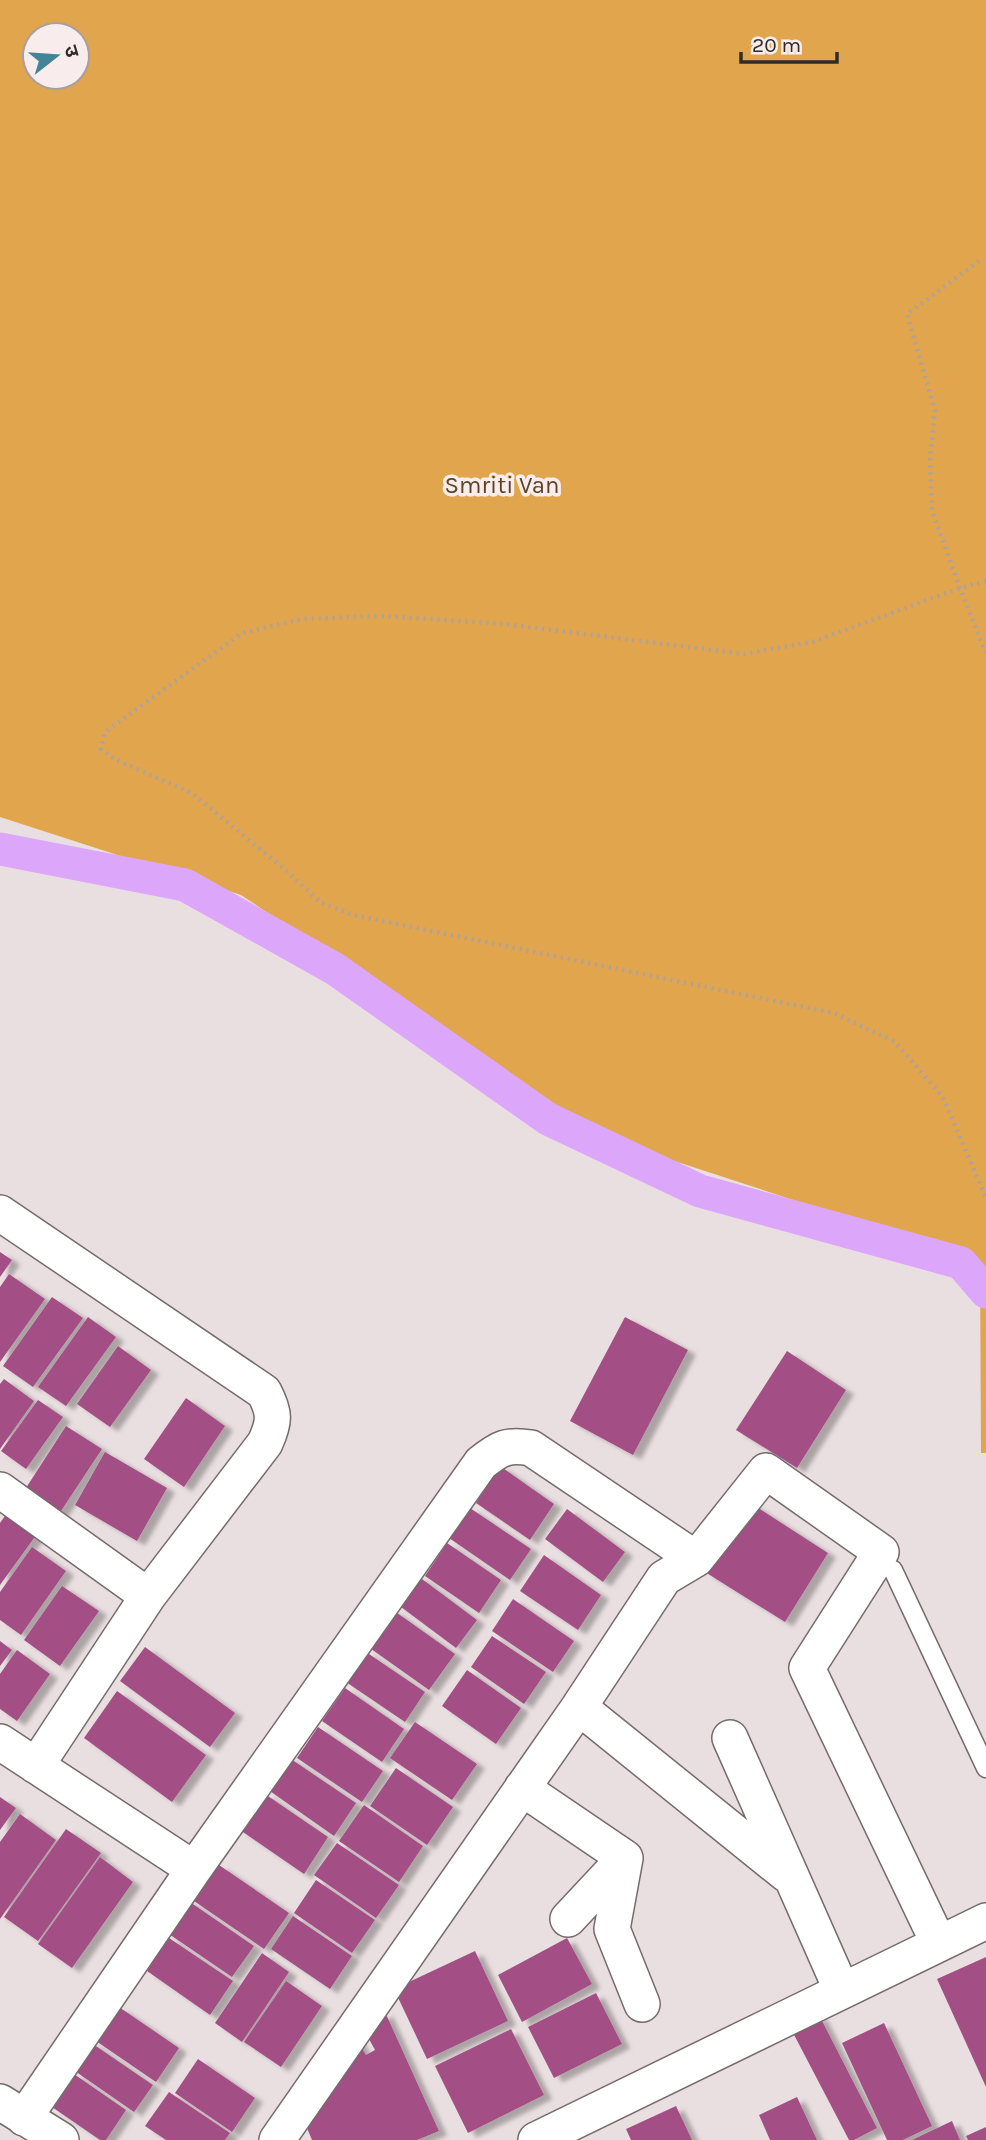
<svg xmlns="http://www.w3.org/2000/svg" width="986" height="2140" font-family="Karla,'Noto Sans Devanagari',sans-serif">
	<defs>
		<filter id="shadow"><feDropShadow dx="8" dy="4.5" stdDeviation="2" flood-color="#0004"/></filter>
	</defs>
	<rect width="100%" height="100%" fill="#eadfe0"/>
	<path fill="#e1a54e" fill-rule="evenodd" d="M0 0H986V1453H981L980 1261 604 1138 241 895 0 817ZM35 35H77V77H35Z"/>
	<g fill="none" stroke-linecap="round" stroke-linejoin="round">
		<path stroke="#dca7fb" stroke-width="33" d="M0 849 185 885 335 969 548 1119 700 1191 961 1263 986 1292"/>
	</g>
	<path fill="#a35085" filter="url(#shadow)" d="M0 1252 12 1260 0 1277Z
		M9 1274 45 1299 0 1362V1287Z
		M52 1297 83 1318 33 1387 3 1366Z
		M88 1317 116 1337 66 1406 38 1387Z
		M625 1317 688 1350 633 1455 570 1421Z
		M118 1346 151 1370 110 1427 77 1404Z
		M787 1351 846 1390 797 1468 736 1430Z
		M4 1379 34 1401 0 1449V1384Z
		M186 1398 225 1426 184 1487 144 1459Z
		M38 1400 63 1417 26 1469 1 1451Z
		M66 1426 102 1449 59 1514 24 1491Z
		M105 1452 167 1488 137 1541 75 1505Z
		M500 1466 554 1504 530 1540 476 1503Z
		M749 1502 828 1553 785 1622 705 1572Z
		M470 1508 531 1549 510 1580 449 1538Z
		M567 1509 625 1552 603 1582 545 1539Z
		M7 1513 37 1534 0 1585V1523Z
		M447 1543 501 1580 479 1613 425 1576Z
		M32 1547 66 1571 21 1635 0 1620V1592Z
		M544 1555 601 1595 578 1630 520 1591Z
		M418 1576 477 1620 456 1648 397 1604Z
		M62 1586 99 1611 60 1666 24 1640Z
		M513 1599 574 1641 553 1672 492 1631Z
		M393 1610 455 1654 429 1690 367 1646Z
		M492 1636 546 1672 524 1704 471 1667Z
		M0 1641 12 1650 0 1666Z
		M145 1647 235 1713 210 1747 120 1681Z
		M17 1650 50 1674 17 1721 0 1709V1674Z
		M366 1652 425 1692 405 1722 346 1682Z
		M467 1670 521 1708 496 1744 442 1706Z
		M345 1688 404 1729 382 1762 322 1721Z
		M117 1691 206 1755 172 1802 84 1738Z
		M415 1722 477 1764 452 1800 390 1758Z
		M318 1727 383 1771 362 1802 297 1758Z
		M288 1757 356 1803 334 1836 267 1789Z
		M396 1768 453 1807 427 1845 370 1806Z
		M265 1794 328 1837 304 1874 240 1830Z
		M0 1797 16 1808 0 1830Z
		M364 1805 423 1846 399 1882 339 1841Z
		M20 1814 56 1840 0 1919V1842Z
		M66 1829 101 1853 38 1941 4 1917Z
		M337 1843 399 1885 376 1918 314 1875Z
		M100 1857 133 1882 72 1968 38 1944Z
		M219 1865 289 1913 264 1949 194 1901Z
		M316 1880 375 1920 352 1953 294 1913Z
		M187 1900 254 1946 232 1977 166 1932Z
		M293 1916 352 1956 330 1989 271 1949Z
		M169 1938 233 1981 210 2015 147 1971Z
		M567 1938 592 1984 522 2022 498 1975Z
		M475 1951 508 2021 427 2059 394 1989Z
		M262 1953 289 1972 242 2042 215 2023Z
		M986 1957V2087L937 1979Z
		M286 1981 322 2006 281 2067 244 2042Z
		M596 1993 622 2044 554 2078 528 2027Z
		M119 2007 179 2048 156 2082 96 2041Z
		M385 2012 439 2131 417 2140H312L302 2116 337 2071 352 2066 345 2049 355 2037 366 2055 375 2050 362 2026Z
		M819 2015 877 2128 854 2140H849L791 2029Z
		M884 2023 932 2126 903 2140H887L842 2043Z
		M511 2029 544 2095 468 2133 435 2066Z
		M90 2042 153 2085 134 2112 72 2069Z
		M198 2059 255 2098 232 2132 175 2093Z
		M74 2074 126 2110 106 2140H100L52 2107Z
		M169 2092 230 2133 225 2140H166L145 2126Z
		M797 2097 817 2140H770L759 2115Z
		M676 2106 692 2140H631L626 2129Z
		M952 2121 960 2140H912Z
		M986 2127V2140H968L966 2136Z"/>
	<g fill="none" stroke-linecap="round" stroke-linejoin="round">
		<g stroke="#756b6c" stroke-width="21">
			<path id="service" d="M893 1570 986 1768"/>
		</g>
		<g stroke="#756b6c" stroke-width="38">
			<path id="minor" d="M0 1213 264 1392C275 1413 275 1421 265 1443L148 1596 36 1766
				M0 1490 148 1596
				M579 1707 786 1874
				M730 1738 842 1991
				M0 1742 194 1869
				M522 1788 625 1858 612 1929 642 2004
				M568 1919 625 1858
				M0 2102 61 2140
				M24 2118 194 1869 481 1463C500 1448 507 1444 531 1448L696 1559
				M277 2140 579 1707 664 1578 696 1559 766 1471 881 1552 807 1668 939 1944
				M536 2140 986 1921"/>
		</g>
		<path stroke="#aba2a3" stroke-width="4.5" stroke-dasharray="2 5" stroke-linecap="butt" d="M979 261 907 314 935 411 930 459 932 511 960 588 986 653
			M986 581 960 588 812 642 744 654 505 624 384 616 302 619 242 633 105 732 101 749 114 759 192 793 288 872 320 902 353 915 834 1013 895 1042 943 1097 986 1198"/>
		<use href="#service" stroke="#fff" stroke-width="18"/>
		<use href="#minor" stroke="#fff" stroke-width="35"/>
	</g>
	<g text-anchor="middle" stroke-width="7" stroke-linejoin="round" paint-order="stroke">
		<g font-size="24" fill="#5e4420" stroke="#f8eced">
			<text x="502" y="493">Smriti Van</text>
		</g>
	</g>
	<g transform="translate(56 56) rotate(73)"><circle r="33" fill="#f8eced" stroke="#a89f9f" stroke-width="2"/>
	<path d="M0-5L12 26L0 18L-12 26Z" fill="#448498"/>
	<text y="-10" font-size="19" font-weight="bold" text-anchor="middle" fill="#2f2b2b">उ</text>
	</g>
	<path d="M741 52v10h96v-10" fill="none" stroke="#2f2b2b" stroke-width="3.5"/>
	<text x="752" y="52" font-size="21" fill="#2f2b2b" stroke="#f8eced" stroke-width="5" paint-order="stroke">20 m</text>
</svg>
